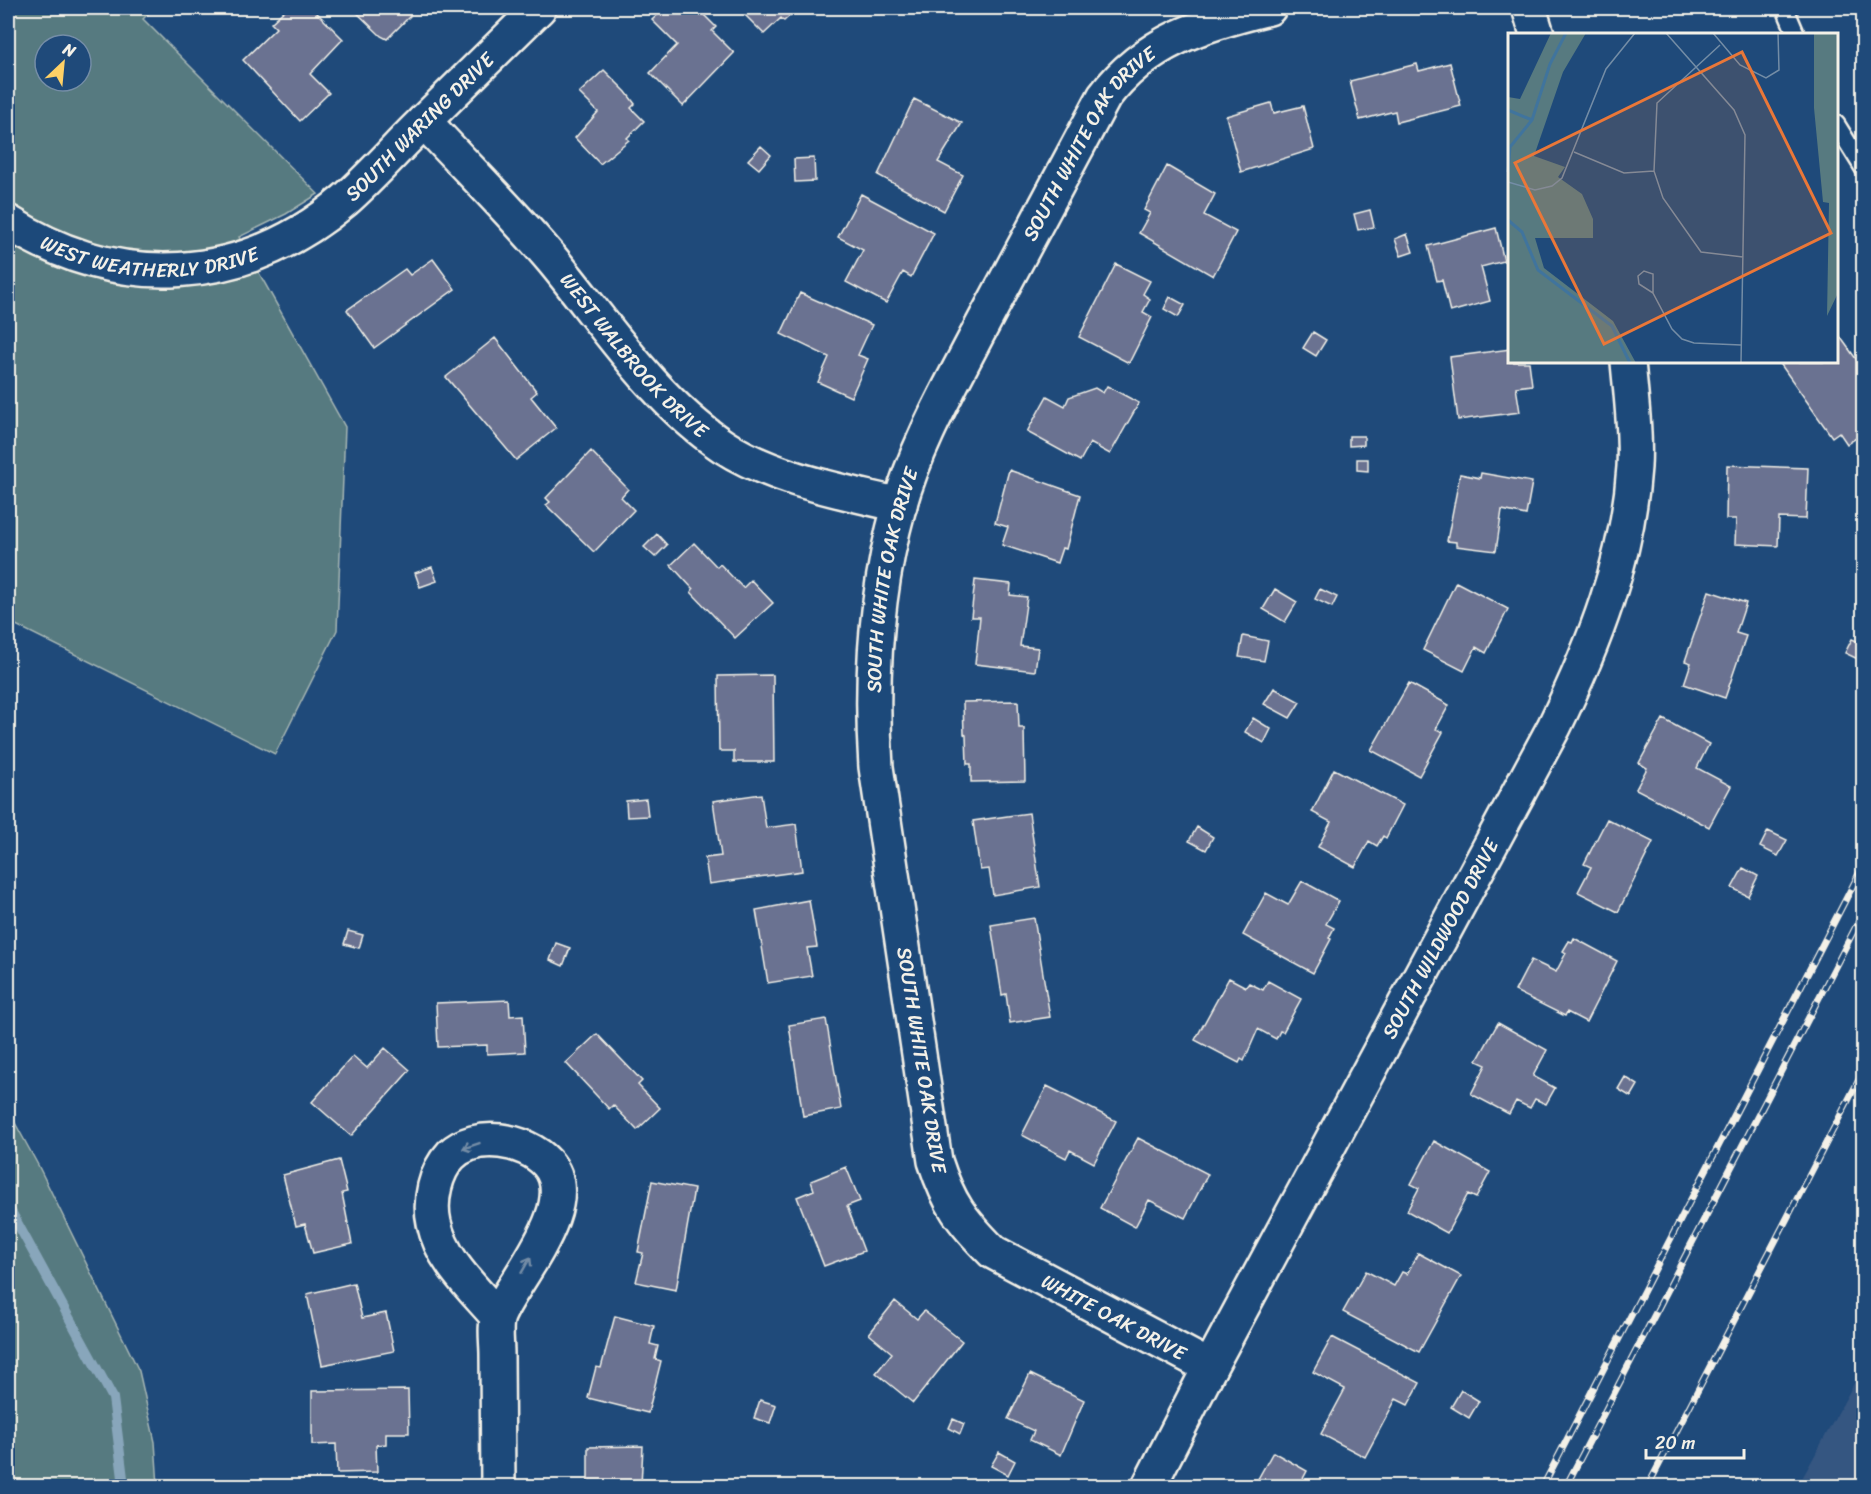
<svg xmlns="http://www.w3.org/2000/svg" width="1871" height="1494" font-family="Sriracha,sans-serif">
	<rect width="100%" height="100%" fill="#1f4a7a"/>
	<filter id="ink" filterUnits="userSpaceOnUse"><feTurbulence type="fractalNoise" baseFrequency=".0167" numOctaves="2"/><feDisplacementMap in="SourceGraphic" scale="12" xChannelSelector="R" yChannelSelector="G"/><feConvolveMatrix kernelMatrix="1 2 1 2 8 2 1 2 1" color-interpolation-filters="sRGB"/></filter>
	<g filter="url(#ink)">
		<path fill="#365681" d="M1863 1367V1486H1798Z"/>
		<path fill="#577a80" stroke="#a6b6b4" stroke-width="1.5" fill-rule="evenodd" d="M8 8H154L143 19 318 194 286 214 239 237 345 427 337 630 275 754 8 621ZM45 45H81V81H45Z
			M8 1110 38 1165 139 1371 155 1442 158 1486H8Z"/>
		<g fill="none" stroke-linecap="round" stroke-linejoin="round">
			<path stroke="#88a6bb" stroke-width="10" d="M8 1206 113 1398 124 1486"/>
		</g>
		<path fill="#6b7291" stroke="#f4f1e8" stroke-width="1.5" d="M287 8H312L343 39 310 74 329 93 300 121 243 60 276 28 271 23Z
			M352 8H410V16L387 39 381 36Z
			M665 8H697L716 27 712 31 734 53 683 106 650 73 677 45 652 20Z
			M738 8H798L784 21 781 18 764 34Z
			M1450 63 1461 106 1397 122 1395 111 1360 120 1350 81 1417 64 1419 71Z
			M604 70 626 92 635 104 631 108 644 121 627 138 629 140 600 164 575 138 598 112 579 93Z
			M914 99 962 123 938 162 963 175 944 211 878 175Z
			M1271 103 1274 113 1303 106 1314 149 1241 172 1226 116Z
			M761 146 771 155 759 169 748 160Z
			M814 158 815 181 795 182 794 159Z
			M1167 166 1215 194 1204 215 1236 232 1213 276 1139 233 1150 213 1144 210Z
			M861 194 934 233 911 277 903 272 886 303 846 282 863 250 838 237Z
			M1370 210 1374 227 1358 230 1354 214Z
			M1496 228 1504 261 1481 267 1490 301 1450 312 1442 280 1437 281 1428 246Z
			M1407 234 1413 252 1401 256 1395 239Z
			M433 259 455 289 374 348 347 310 405 269 410 275Z
			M1116 264 1150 281 1143 294 1150 299 1143 312 1152 317 1129 363 1079 337Z
			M800 293 872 325 858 355 868 359 851 397 818 382 829 357 781 334Z
			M1170 297 1185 305 1178 317 1164 309Z
			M1836 331 1864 370V433L1847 444 1839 432 1832 437 1779 362H1836Z
			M1313 332 1326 340 1316 356 1303 348Z
			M495 338 537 392 531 397 556 428 516 460 446 377Z
			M1510 349V362H1529L1532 385 1516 387 1520 412 1458 420 1450 357Z
			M1107 386 1139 403 1110 454 1090 443 1080 461 1027 432 1047 396 1065 406 1069 397 1095 388 1103 393Z
			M1349 436H1364V445L1349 446Z
			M591 451 628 489 621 497 634 510 594 552 546 505 550 502 546 498Z
			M1357 459H1368V471L1357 470Z
			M1727 465 1808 468 1806 519 1779 518 1778 546 1735 544 1736 519H1726Z
			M1009 470 1080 495 1066 549 1062 548 1057 563 1002 545 1008 527 995 523Z
			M1481 473 1532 482 1526 515 1502 510 1496 551 1456 546V542L1447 541 1460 474 1480 478Z
			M657 534 667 545 655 557 644 547Z
			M694 543 717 567 720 564 743 588 751 580 773 603 735 638 691 592 693 589 671 565Z
			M432 567 437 581 420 587 415 573Z
			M975 580 1011 584 1010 595 1027 597 1020 646 1038 648 1035 671 975 664 980 617H971Z
			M1456 582 1508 609 1486 653 1476 647 1464 671 1423 650Z
			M1275 589 1297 602 1285 622 1263 609Z
			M1320 589 1337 597 1332 607 1315 599Z
			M1709 591 1746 603 1736 633 1746 636 1725 698 1684 684 1691 663 1685 661Z
			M1243 636 1268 641 1264 661 1239 657Z
			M1852 639 1864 644V662L1845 653Z
			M773 675 774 762H734V751H719L718 676Z
			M1409 683 1449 705 1436 729 1443 732 1419 776 1371 750Z
			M1274 688 1300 702 1290 718 1264 704Z
			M1018 701 1019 728H1024L1025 781 971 782V764H967L966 735 964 734 963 702Z
			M1253 718 1271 729 1264 743 1245 732Z
			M1663 719 1709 744 1697 768 1731 786 1709 827 1636 789 1647 768 1639 763Z
			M1334 769 1403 805 1386 838 1383 836 1377 846 1369 841 1355 867 1318 847 1331 822 1312 812Z
			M761 794 766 828 796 824 802 871 709 884 705 858 721 856 713 801Z
			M646 799 648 816 627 817 626 801Z
			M1029 813 1040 887 993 895 989 869 980 870 973 821Z
			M1607 819 1653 842 1618 912 1578 892 1591 867 1584 864Z
			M1197 827 1213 837 1206 850 1189 841Z
			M1768 831 1787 840 1778 856 1760 847Z
			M1743 868 1758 876 1748 896 1732 888Z
			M1302 881 1339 901 1326 924 1334 928 1329 938 1331 939 1313 973 1243 935 1266 893 1288 905Z
			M809 900 817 947 807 948 812 976 768 983 756 910Z
			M1034 918 1050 1017 1010 1023 1006 994 1002 995 991 925Z
			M348 931 363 935 359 948 344 944Z
			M1574 938 1617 961 1586 1022 1567 1012 1565 1016 1515 991 1531 960 1556 972 1566 953 1563 951 1569 941 1572 942Z
			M556 943 570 948 563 966 550 960Z
			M1229 978 1246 987 1249 983 1263 990 1268 981 1301 999 1283 1032 1280 1031 1276 1039 1258 1029 1244 1061 1241 1059 1239 1063 1195 1040Z
			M509 1000 510 1016 523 1015 525 1052 487 1054V1045L438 1047 436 1003Z
			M826 1019 841 1109 803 1116 789 1025Z
			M1498 1023 1547 1050 1533 1076 1555 1088 1546 1104 1535 1099 1530 1108 1516 1101 1509 1114 1471 1094 1486 1065 1477 1061Z
			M597 1034 642 1081 638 1085 660 1108 637 1130 613 1105 609 1109 566 1063Z
			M385 1048 410 1070 351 1136 312 1102 353 1056 367 1068Z
			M1625 1077 1638 1085 1631 1097 1618 1089Z
			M1047 1086 1116 1121 1094 1163 1070 1150 1066 1158 1022 1135Z
			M1138 1138 1208 1174 1185 1218 1149 1200 1135 1227 1100 1208Z
			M1434 1141 1490 1172 1476 1198 1468 1194 1447 1233 1407 1211 1419 1188 1411 1184Z
			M339 1160 347 1192 342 1193 352 1244 313 1253 305 1224 296 1226 283 1175Z
			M846 1167 860 1201 847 1206 864 1251 824 1266 797 1197 814 1190 811 1181Z
			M652 1181 694 1189 676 1290 636 1282 643 1253 638 1252Z
			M1418 1253 1461 1276 1419 1352 1343 1312 1366 1271 1394 1286 1402 1272 1407 1274Z
			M354 1283 362 1318 386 1313 394 1351 322 1365 307 1294Z
			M895 1301 917 1319 924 1311 962 1341 913 1403 876 1373 892 1353 869 1334Z
			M615 1316 654 1326 650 1344 658 1346 655 1359 661 1361 648 1413 588 1398 596 1367 601 1368Z
			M1332 1337 1420 1383 1408 1405 1396 1399 1365 1457 1321 1434 1345 1389 1313 1372Z
			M1030 1374 1084 1400 1061 1455 1030 1440 1034 1431 1008 1419Z
			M408 1390 409 1433H386V1444L376 1445 377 1472 337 1473 336 1444 312 1445V1391Z
			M1461 1390 1479 1401 1469 1418 1451 1407Z
			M760 1400 776 1405 770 1423 754 1418Z
			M953 1419 964 1424 960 1434 949 1428Z
			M643 1446 641 1486H588V1447Z
			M999 1452 1015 1461 1008 1475 991 1466Z
			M1273 1452 1307 1471 1299 1486H1254Z"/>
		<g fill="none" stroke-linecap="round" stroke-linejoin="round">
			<g stroke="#f4f1e8" stroke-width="21">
				<path id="lane" d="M1785 8 1796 34
					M1836 124 1864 169"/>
			</g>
			<g stroke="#f4f1e8" stroke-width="38">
				<g id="street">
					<path d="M1529 8 1537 34"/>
					<path id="s1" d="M424 121C467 168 513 213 554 262 605 324 655 401 723 446 774 479 841 491 900 505"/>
					<path id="s2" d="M8 222C118 292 244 286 345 200 370 178 392 153 416 129 457 89 498 48 539 8"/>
					<path d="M497 1316C473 1288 442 1261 434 1223 429 1201 435 1172 451 1155 476 1131 525 1139 547 1163 583 1203 516 1276 499 1314 494 1324 497 1343 497 1354 497 1398 498 1442 498 1486"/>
					<path id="s3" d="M1210 1367 993 1252C961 1220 949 1204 935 1161L876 767C870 679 875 593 899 507 916 446 949 389 978 333 1020 254 1062 175 1104 97 1146 41 1203 24 1269 8"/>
					<path id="s4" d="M1149 1486 1210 1367 1554 727C1594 645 1628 559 1634 467 1636 432 1631 396 1628 362"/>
				</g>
			</g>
			<use href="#lane" stroke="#1f4a7a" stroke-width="16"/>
			<use href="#street" stroke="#1f4a7a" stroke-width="33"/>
			<g stroke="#f4f1e8" stroke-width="7">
				<path id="rail" d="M1543 1486 1864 864
					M1566 1486 1864 911
					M1648 1486 1864 1070"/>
			</g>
			<use href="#rail" stroke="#1f4a7a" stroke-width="4.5" stroke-dasharray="14" stroke-linecap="butt"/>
		</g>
		<defs><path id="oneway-shaft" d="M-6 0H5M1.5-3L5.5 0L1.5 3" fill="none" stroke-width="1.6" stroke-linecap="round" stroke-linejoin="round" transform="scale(1.5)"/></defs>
		<g stroke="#748da6">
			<use href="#oneway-shaft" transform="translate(471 1146) rotate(161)"/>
			<use href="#oneway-shaft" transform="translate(526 1265) rotate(-60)"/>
		</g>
	</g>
	<g text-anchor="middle" stroke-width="4.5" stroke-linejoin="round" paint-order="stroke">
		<g font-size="20" fill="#f4f1e8" stroke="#1f4a7a">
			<text dy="7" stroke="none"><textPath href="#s2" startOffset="468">SOUTH WARING DRIVE</textPath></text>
			<text dy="7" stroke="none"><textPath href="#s3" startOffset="1428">SOUTH WHITE OAK DRIVE</textPath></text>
			<text dy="7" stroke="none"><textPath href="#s2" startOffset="150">WEST WEATHERLY DRIVE</textPath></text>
			<text dy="7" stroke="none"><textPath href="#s1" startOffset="315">WEST WALBROOK DRIVE</textPath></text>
			<text dy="7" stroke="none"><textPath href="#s3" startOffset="942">SOUTH WHITE OAK DRIVE</textPath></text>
			<text dy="7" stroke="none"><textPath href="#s4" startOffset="620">SOUTH WILDWOOD DRIVE</textPath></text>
			<text transform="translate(922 1060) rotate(81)" y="7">SOUTH WHITE OAK DRIVE</text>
			<text transform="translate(1114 1317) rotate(28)" y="7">WHITE OAK DRIVE</text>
		</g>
	</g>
	<g transform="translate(1508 33)">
		<rect width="330" height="330" fill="#1f4a7a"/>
		<path d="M43 0H78L55 39 26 123 57 134 50 144 74 161 85 186V205H27L36 235 105 288 128 330H0V64L12 66ZM306 0H330V260L319 283 321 170 315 169 306 75Z" fill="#577a80"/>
		<path fill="none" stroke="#40749d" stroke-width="3" d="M0 77 24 87M0 139 2 114 24 87 42 31 58 0M0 187 14 199 30 237 104 293 122 330"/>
		<path fill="none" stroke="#748da6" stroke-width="1.5" d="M158 0 226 77 237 102 233 330M205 0 232 32 258 45 271 37 270 0M212 12 149 70 146 138 155 165 193 219 235 224M66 119 116 140 146 138M0 149 27 157 44 153 54 145 98 36 127 0M145 260 131 251 130 243 136 238 145 241V260L164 296 174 306 186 310 233 312"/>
		<path fill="#ea7738" fill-opacity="0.15" stroke="#ea7738" stroke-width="3" d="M234 19 323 200 96 311 7 130Z"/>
		<rect width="330" height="330" fill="none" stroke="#f4f1e8" stroke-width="3"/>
	</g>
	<rect width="1871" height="1494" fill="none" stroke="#1f4a7a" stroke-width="30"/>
	<rect x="15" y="15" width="1841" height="1464" fill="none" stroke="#f4f1e8" stroke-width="2" filter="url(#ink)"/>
	<g transform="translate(63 63) rotate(26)"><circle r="28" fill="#1f4a7a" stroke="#748da6" stroke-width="1.5"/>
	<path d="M0-4.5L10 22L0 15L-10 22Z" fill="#ffd166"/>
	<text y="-9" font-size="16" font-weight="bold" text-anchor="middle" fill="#f4f1e8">N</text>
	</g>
	<path d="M1646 1449v9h98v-9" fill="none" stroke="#f4f1e8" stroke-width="3"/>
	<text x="1655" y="1449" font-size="18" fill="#f4f1e8" stroke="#1f4a7a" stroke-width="4.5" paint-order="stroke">20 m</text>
</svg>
